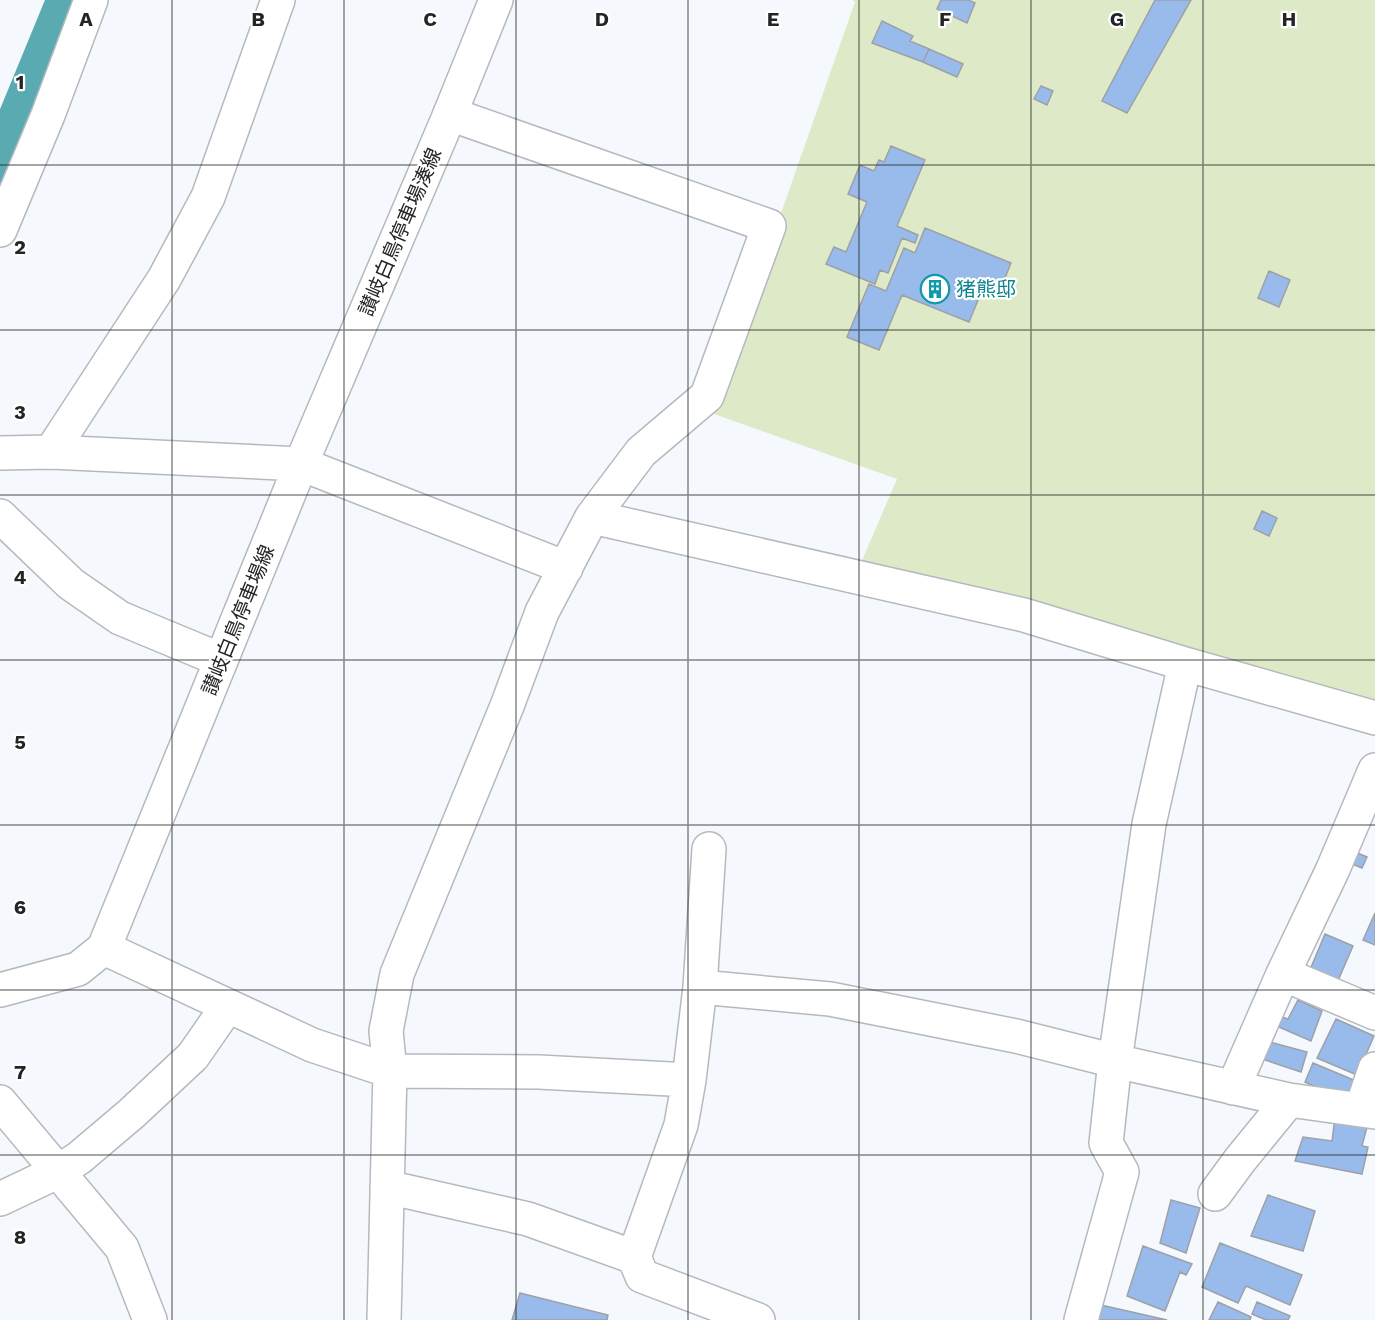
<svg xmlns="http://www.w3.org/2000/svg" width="1375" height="1320" font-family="'Work Sans','Noto Sans JP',sans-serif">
	<rect width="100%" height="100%" fill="#f5f9fe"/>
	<path fill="#deeac7" d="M852 0H1375V702L860 565 897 479 711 413 855 2Z"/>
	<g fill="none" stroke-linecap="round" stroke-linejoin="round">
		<path stroke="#5aabb1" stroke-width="50" d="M0 175 72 0"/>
	</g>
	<path fill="#99bbeb" stroke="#9da1a6" stroke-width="1.5" d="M941 0H968L975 3 967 23 937 9Z
		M1155 0H1191L1127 113 1102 101Z
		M882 21 913 36 910 41 929 49 923 62 872 43Z
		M929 49 963 64 957 77 923 62Z
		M1041 86 1053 91 1047 105 1034 99Z
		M891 146 925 160 897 226 918 235 915 243 902 238 888 273 880 270 875 284 826 264 834 247 846 252 867 202 848 194 860 165 874 171 879 160 884 162Z
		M925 228 1011 263 1001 288 986 281 969 322 902 295 879 350 847 337 869 284 886 291 904 248 915 253Z
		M1269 271 1290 280 1279 307 1258 298Z
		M1262 511 1277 518 1269 536 1254 529Z
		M1350 850 1367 857 1362 868 1345 861Z
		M1375 913V945L1363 940Z
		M1325 934 1353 946 1337 983 1309 972Z
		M1298 1000 1322 1011 1311 1041 1279 1027 1282 1017 1288 1019Z
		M1336 1019 1374 1036 1357 1075 1317 1058Z
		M1263 1040 1307 1052 1301 1072 1256 1057Z
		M1313 1063 1356 1081 1349 1102 1305 1082Z
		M1335 1117 1368 1123 1362 1146 1368 1147 1362 1174 1295 1161 1303 1137 1332 1141Z
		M1268 1195 1315 1211 1303 1251 1251 1236Z
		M1171 1200 1200 1208 1186 1253 1160 1243Z
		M1220 1243 1302 1275 1290 1305 1246 1286 1238 1303 1202 1287Z
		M1143 1246 1192 1264 1186 1275 1180 1272 1165 1311 1127 1296Z
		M520 1293 608 1315 607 1320H512Z
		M1218 1302 1251 1317 1250 1320H1209Z
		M1257 1302 1290 1316 1288 1320H1266L1252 1314Z
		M1101 1305 1167 1320H1097Z"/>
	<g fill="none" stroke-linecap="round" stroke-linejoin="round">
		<g stroke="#b5b9be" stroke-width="36">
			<path id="minor" d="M0 230 48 115 91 0
				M51 452 164 279 208 197 278 0
				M301 464 566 568
				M0 516 71 584 120 618 221 660
				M592 517 1024 615 1185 664 1375 718
				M104 948 312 1045 390 1071 539 1072 689 1080
				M1283 974 1375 1013
				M700 987 830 999 1016 1036 1115 1061 1289 1100 1375 1112
				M1233 1088 1283 974 1333 869 1375 770
				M0 1102 122 1248 150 1320
				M1361 1110 1375 1069
				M387 1187 528 1219 634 1257 642 1276 758 1320
				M1215 1194 1240 1160 1289 1100
				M0 1199 59 1171 79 1158 131 1114 193 1056 227 1007
				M634 1257 681 1125 689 1080 700 987 709 849
				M384 1320 390 1071 386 1031 397 974 507 706 542 612 592 517 641 452 707 396 769 226 450 114
				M1081 1320 1122 1172 1106 1143 1115 1061 1149 824 1185 664"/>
		</g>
		<g stroke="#b5b9be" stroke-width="36">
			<path id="major" d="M0 453 51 452 301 464
				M0 990 78 969 104 948 301 464 450 114 496 0"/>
		</g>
		<use href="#minor" stroke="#fff" stroke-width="33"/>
		<use href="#major" stroke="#fff" stroke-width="33"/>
	</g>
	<path fill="none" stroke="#232426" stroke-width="1.5" stroke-opacity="0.55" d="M172 0V1320M344 0V1320M516 0V1320M688 0V1320M859 0V1320M1031 0V1320M1203 0V1320M0 165H1375M0 330H1375M0 495H1375M0 660H1375M0 825H1375M0 990H1375M0 1155H1375"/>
	<defs>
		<g id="building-ring" transform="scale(1.5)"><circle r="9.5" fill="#fff" stroke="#0f9aa8" stroke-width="1.5"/><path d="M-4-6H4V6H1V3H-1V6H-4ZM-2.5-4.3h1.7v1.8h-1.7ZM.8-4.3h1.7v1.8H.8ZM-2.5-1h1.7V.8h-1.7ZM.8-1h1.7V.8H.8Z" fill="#0f9aa8"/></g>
	</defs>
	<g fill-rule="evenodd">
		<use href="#building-ring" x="935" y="289"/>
	</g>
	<g text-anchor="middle" stroke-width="4.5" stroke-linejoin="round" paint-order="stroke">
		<g font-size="20" fill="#232426" stroke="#fff">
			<text transform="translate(400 232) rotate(-67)" y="7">讃岐白鳥停車場湊線</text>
			<text transform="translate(238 620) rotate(-68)" y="7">讃岐白鳥停車場線</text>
		</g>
		<g font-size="20" fill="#0d838f" stroke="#fff" text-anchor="start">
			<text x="956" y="296">猪熊邸</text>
		</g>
	</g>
	<g font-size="20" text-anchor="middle" font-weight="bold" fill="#232426" stroke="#fff" stroke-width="4.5" stroke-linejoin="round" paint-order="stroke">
		<text x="86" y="26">A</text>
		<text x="258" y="26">B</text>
		<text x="430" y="26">C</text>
		<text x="602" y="26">D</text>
		<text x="773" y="26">E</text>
		<text x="945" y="26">F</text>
		<text x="1117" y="26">G</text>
		<text x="1289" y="26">H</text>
		<text x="20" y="89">1</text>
		<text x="20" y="254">2</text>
		<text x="20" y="419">3</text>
		<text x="20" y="584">4</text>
		<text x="20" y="749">5</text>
		<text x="20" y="914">6</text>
		<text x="20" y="1079">7</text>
		<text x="20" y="1244">8</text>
	</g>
</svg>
